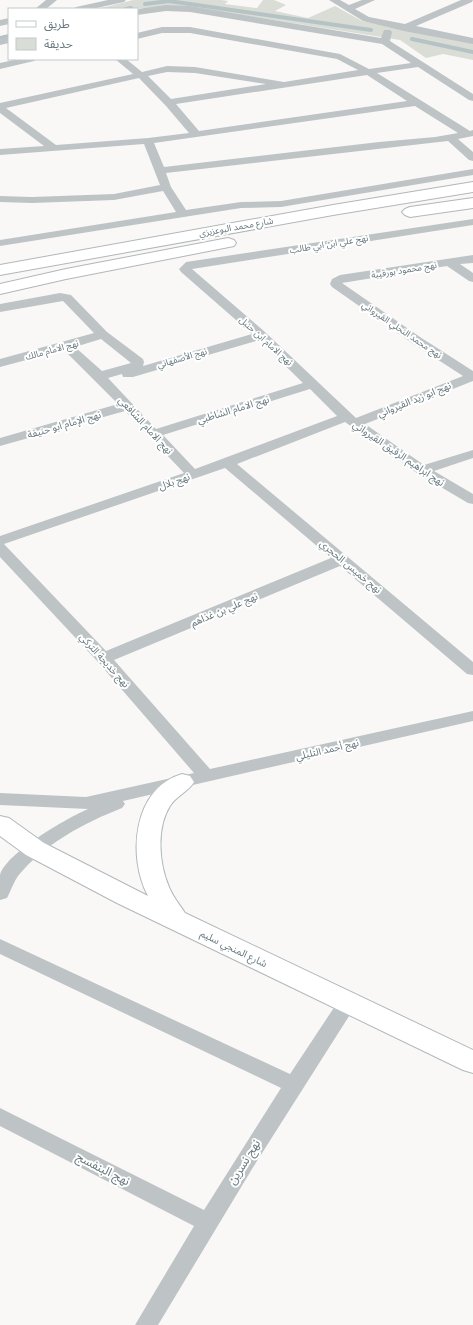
<svg xmlns="http://www.w3.org/2000/svg" width="473" height="1325" font-family="'Noto Sans','Noto Sans Arabic',sans-serif">
	<rect width="100%" height="100%" fill="#f9f8f7"/>
	<path fill="#d9ddd6" d="M133 0H221L228 1 225 4 257 8 263 0H274L286 5 275 11 308 18 335 6 362 21 473 43V60L443 54 426 58 400 40 191 7 98 9Z"/>
	<g fill="none" stroke-linecap="round" stroke-linejoin="round">
		<path stroke="#b6c3c5" stroke-width="4" d="M145 4 169 1 371 30
			M126 9 131 8
			M0 38 9 36
			M412 39 473 52"/>
		<g stroke="#b1b8bb" stroke-width="2">
			<path id="secondary" d="M182 774 190 776 194 782C188 792 176 796 170 806 156 828 159 864 169 887 173 897 180 905 185 913L473 1050V1073L463 1070 117 903 26 855 0 836V816L9 818 44 843 148 896C127 857 133 788 182 774Z"/>
		</g>
		<g stroke="#b2b7b9" stroke-width="2">
			<path id="highway" d="M473 182V192L333 215 0 275V265L333 205Z
				M473 198V208L410 217 405 215 402 212 405 209 410 207Z
				M228 238 234 240 236 243 234 246 66 279 0 294V284L66 269Z"/>
		</g>
		<path fill="#bec4c6" fill-rule="evenodd" d="M46 0H57L46 9H35Z
			M108 0H126L124 2 92 9H74L76 7Z
			M329 0H340L349 5 362 0H375L355 9 369 17 405 24 461 0H473L472 2 416 26 473 38V44L404 31 363 21Z
			M166 5 190 6 381 38 384 30H390L392 32 390 41 473 94V101L469 100 418 67 377 73 470 131 473 130V136L458 139 473 152V161L469 160 448 141 166 173 171 187 186 210 241 202 281 201 473 169V175L281 207 241 208 0 246V240L176 212 163 191 114 200 32 203 0 202V196L32 197 114 194 160 185 144 144 0 155V149L44 146 0 113V103L133 74 115 59H126L142 72 167 66 195 67 284 82 358 70 337 59 190 33H162L137 39V33L162 27H190L340 54 369 69 411 63 382 44 190 12 166 11 137 15V9ZM167 72 195 73 266 84 171 99 148 76ZM367 75 407 101 199 131 176 104ZM139 78 166 106 189 133 148 138 56 145 6 108ZM415 106 458 133 435 137 379 142 164 167 154 143Z
			M9 18V24L0 26V20Z
			M9 37V43L0 45V39Z
			M18 59H36L34 61 0 69V63Z
			M473 219V225L192 269 265 332 356 418 463 376 412 343 332 287 330 284 332 279 340 275 473 255V263L460 264 473 273V282L469 281 447 266 342 283 420 337 473 371V381L365 424 424 465 473 450V458L434 471 473 494V504L468 503 417 473 345 422 237 464 473 662V675L467 674 340 566 114 660 210 769 473 711V721L123 801 125 804 122 808C84 823 44 844 18 876 13 883 11 891 7 898L0 900C0 892 0 882 0 875 6 853 67 818 88 809L0 805V793L86 797 194 773 98 662 0 557V536L184 473 125 411 0 446V438L118 404 64 350 0 367V359L94 333 63 301 0 312V304L60 293 71 295 107 332 143 359 144 362 143 366 252 334 181 272 179 269 186 262ZM101 339 131 363 102 371 75 347ZM259 340 303 383 156 429 108 378 122 374 123 377H133ZM310 389 337 416 195 469 163 435ZM225 468 331 558 106 651 4 544Z
			M0 939 290 1074 341 997 348 994 355 997 358 1002 252 1169 158 1325H135L194 1226 0 1126V1108L204 1210 281 1088 0 954Z"/>
		<use href="#secondary" fill="#fff" fill-rule="evenodd"/>
		<use href="#highway" fill="#fff" fill-rule="evenodd"/>
	</g>
	<g text-anchor="middle" stroke-width="4" stroke-linejoin="round" paint-order="stroke">
		<g font-size="9" fill="#66787e" stroke="#fff">
			<text transform="translate(236 227) rotate(-10)" y="3">شارع محمد البوعزيزي</text>
			<text transform="translate(329 244) rotate(-9)" y="3">نهج علي ابن ابي طالب</text>
			<text transform="translate(404 270) rotate(-9)" y="3">نهج محمود بورقيبة</text>
			<text transform="translate(402 330) rotate(34)" y="3">نهج محمد النحلي القيرواني</text>
			<text transform="translate(266 341) rotate(42)" y="3">نهج الامام ابن حنبل</text>
			<text transform="translate(52 350) rotate(-15)" y="3">نهج الامام مالك</text>
			<text transform="translate(182 358) rotate(-16)" y="3">نهج الأصفهاني</text>
		</g>
		<g font-size="10" fill="#66787e" stroke="#fff">
			<text transform="translate(414 399) rotate(-22)" y="4">نهج ابو زيد القيرواني</text>
			<text transform="translate(233 409) rotate(-17)" y="4">نهج الامام الشاطبي</text>
			<text transform="translate(64 424) rotate(-16)" y="4">نهج الإمام ابو حنيفة</text>
			<text transform="translate(146 425) rotate(47)" y="4">نهج الامام الشافعي</text>
			<text transform="translate(399 453) rotate(34)" y="4">نهج ابراهيم الرقيق القيرواني</text>
			<text transform="translate(174 481) rotate(-19)" y="4">نهج بلال</text>
			<text transform="translate(351 566) rotate(40)" y="4">نهج خميس الحجري</text>
			<text transform="translate(224 609) rotate(-23)" y="4">نهج علي بن غذاهم</text>
			<text transform="translate(105 660) rotate(48)" y="4">نهج خديجة التركي</text>
			<text transform="translate(327 749) rotate(-13)" y="4">نهج أحمد التليلي</text>
			<text transform="translate(234 948) rotate(26)" y="4">شارع المنجي سليم</text>
		</g>
		<g font-size="12" fill="#66787e" stroke="#fff">
			<text transform="translate(244 1162) rotate(-58)" y="4">نهج نسرين</text>
			<text transform="translate(103 1169) rotate(27)" y="4">نهج البنفسج</text>
		</g>
	</g>
	<rect x="8" y="8" width="130" height="52" fill="#ffffff" stroke="#c2c9cb"/>
	<rect x="16" y="21" width="20" height="6" fill="#ffffff" stroke="#c2c9cb"/>
	<text x="44" y="28" font-size="12" fill="#66787e">طريق</text>
	<rect x="16" y="38" width="20" height="12" fill="#d9ddd6" stroke="#c2c9cb"/>
	<text x="44" y="48" font-size="12" fill="#66787e">حديقة</text>
</svg>
